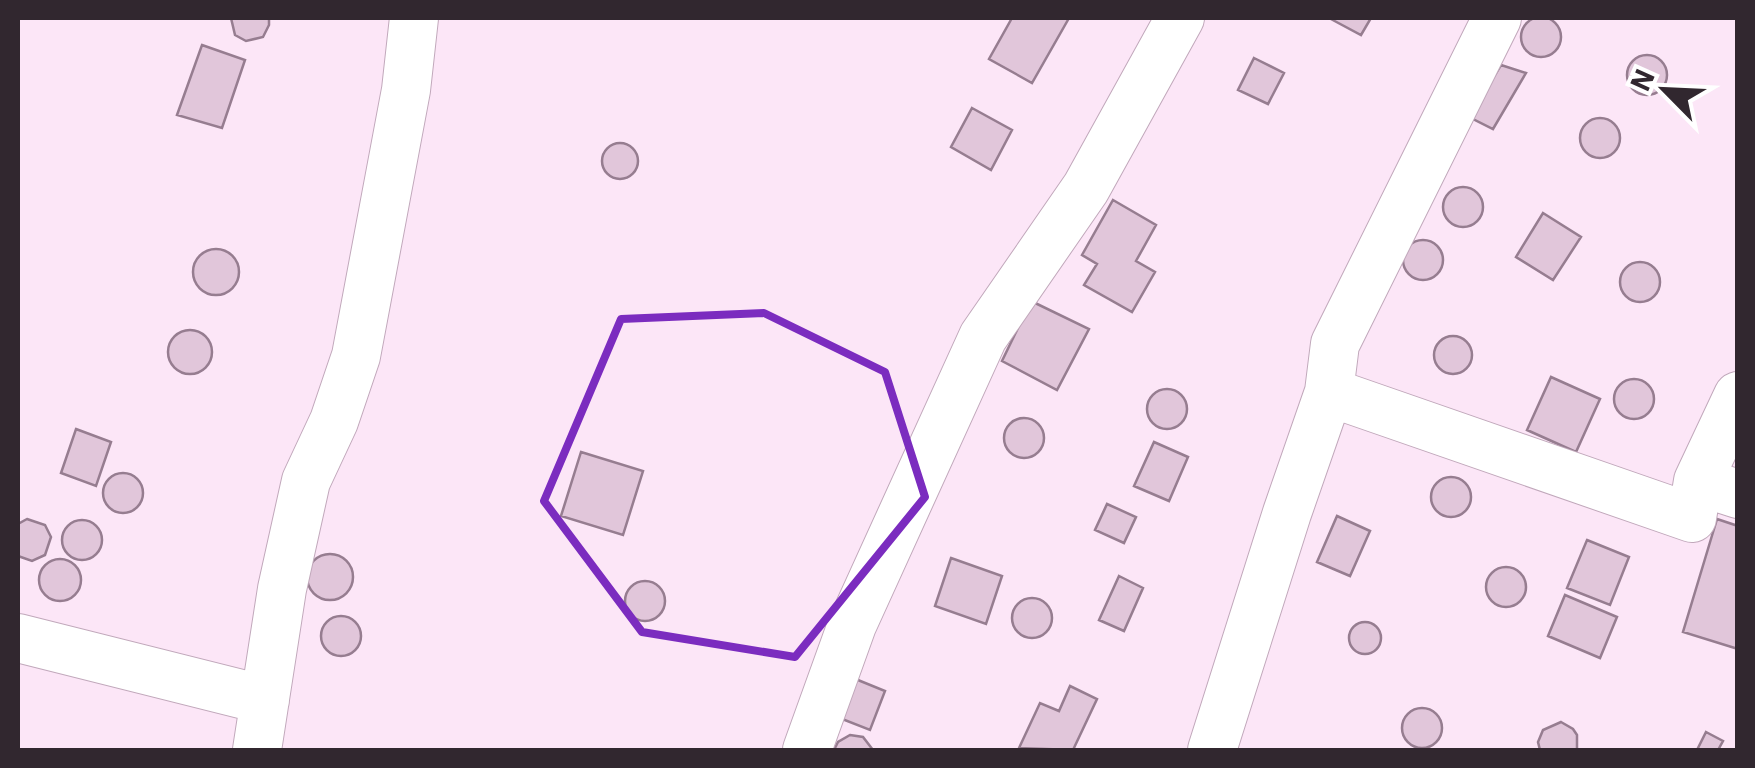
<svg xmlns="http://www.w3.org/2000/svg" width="1755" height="768" font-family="'IBM Plex Sans',sans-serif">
	<rect width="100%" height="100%" fill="#fce6f7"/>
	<path fill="#e1c6da" stroke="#967d90" stroke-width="2.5" d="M1521 37a20 20 0 1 1 40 0a20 20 0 1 1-40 0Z
		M231 18H269V25L263 37 246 41 235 35Z
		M1012 18H1069L1032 83 989 59Z
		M1329 18H1371L1361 35Z
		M202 45 245 60 222 128 177 115Z
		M1627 75a20 20 0 1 1 40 0a20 20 0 1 1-40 0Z
		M1254 58 1284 73 1268 104 1238 90Z
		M1501 65 1526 73 1493 129 1469 117Z
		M972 108 1012 130 991 170 951 147Z
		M1580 138a20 20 0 1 1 40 0a20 20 0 1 1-40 0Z
		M602 161a18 18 0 1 1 36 0a18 18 0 1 1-36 0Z
		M1443 207a20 20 0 1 1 40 0a20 20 0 1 1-40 0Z
		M1113 200 1156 225 1136 261 1155 272 1132 312 1084 285 1097 264 1082 255Z
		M1543 213 1581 237 1553 280 1516 257Z
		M1403 260a20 20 0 1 1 40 0a20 20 0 1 1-40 0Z
		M193 272a23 23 0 1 1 46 0a23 23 0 1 1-46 0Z
		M1620 282a20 20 0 1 1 40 0a20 20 0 1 1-40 0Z
		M1031 301 1089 329 1057 390 1002 361Z
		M168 352a22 22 0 1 1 44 0a22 22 0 1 1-44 0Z
		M1434 355a19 19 0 1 1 38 0a19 19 0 1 1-38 0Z
		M1551 377 1600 399 1576 452 1527 430Z
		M1614 399a20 20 0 1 1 40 0a20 20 0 1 1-40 0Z
		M1147 409a20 20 0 1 1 40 0a20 20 0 1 1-40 0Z
		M1004 438a20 20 0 1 1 40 0a20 20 0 1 1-40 0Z
		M76 429 111 442 96 486 61 473Z
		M1154 442 1188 457 1169 501 1134 486Z
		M581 452 643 471 623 535 561 516Z
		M103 493a20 20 0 1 1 40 0a20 20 0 1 1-40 0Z
		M1431 497a20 20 0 1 1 40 0a20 20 0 1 1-40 0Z
		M1107 504 1136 517 1124 543 1095 530Z
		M1337 516 1370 531 1350 576 1317 562Z
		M27 519 45 525 51 537 45 555 32 561 18 556V524Z
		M1717 519 1738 526V649L1683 632Z
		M62 540a20 20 0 1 1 40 0a20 20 0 1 1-40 0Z
		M1587 540 1629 557 1610 605 1567 588Z
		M307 577a23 23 0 1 1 46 0a23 23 0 1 1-46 0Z
		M951 558 1002 576 986 624 935 606Z
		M39 580a21 21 0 1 1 42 0a21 21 0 1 1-42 0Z
		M1486 587a20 20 0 1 1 40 0a20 20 0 1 1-40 0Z
		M1119 576 1143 588 1124 631 1099 620Z
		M625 601a20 20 0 1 1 40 0a20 20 0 1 1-40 0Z
		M1565 595 1617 617 1600 658 1548 636Z
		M1012 618a20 20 0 1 1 40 0a20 20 0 1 1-40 0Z
		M321 636a20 20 0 1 1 40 0a20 20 0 1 1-40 0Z
		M1349 638a16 16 0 1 1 32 0a16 16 0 1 1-32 0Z
		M853 678 885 691 870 730 837 717Z
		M1070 686 1097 699 1073 750 1019 748 1040 703 1059 711Z
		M1402 728a20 20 0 1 1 40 0a20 20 0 1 1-40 0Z
		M1561 722 1573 729 1577 735V750H1540L1538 742 1543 730Z
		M1706 732 1723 741 1718 750H1697Z
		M850 735 863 737 873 750H834L838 742Z"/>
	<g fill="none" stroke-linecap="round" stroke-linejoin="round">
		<g stroke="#c1a8bb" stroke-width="50">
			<path id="minor" d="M1329 392 1692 518 1698 481
				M1738 396 1698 481 1738 494
				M18 638 265 700
				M257 750 282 589 306 481 334 421 356 356 406 90 414 18
				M807 750 852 625 983 337 1086 188 1180 18
				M1212 750 1287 513 1329 392 1335 344 1497 18"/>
		</g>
		<use href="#minor" stroke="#fff" stroke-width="48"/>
	</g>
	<path fill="none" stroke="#7b2cbf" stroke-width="8" stroke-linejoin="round" d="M764 313 885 372 925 497 795 657 642 632 544 501 621 319Z"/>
	<rect width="1755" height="768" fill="none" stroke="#31272f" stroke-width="40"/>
	<g transform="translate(1665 90) rotate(294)" stroke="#ffffff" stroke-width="8" paint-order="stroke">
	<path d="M0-8L18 38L0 25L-18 38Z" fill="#31272f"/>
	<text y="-15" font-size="28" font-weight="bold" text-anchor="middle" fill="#31272f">N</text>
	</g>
</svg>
